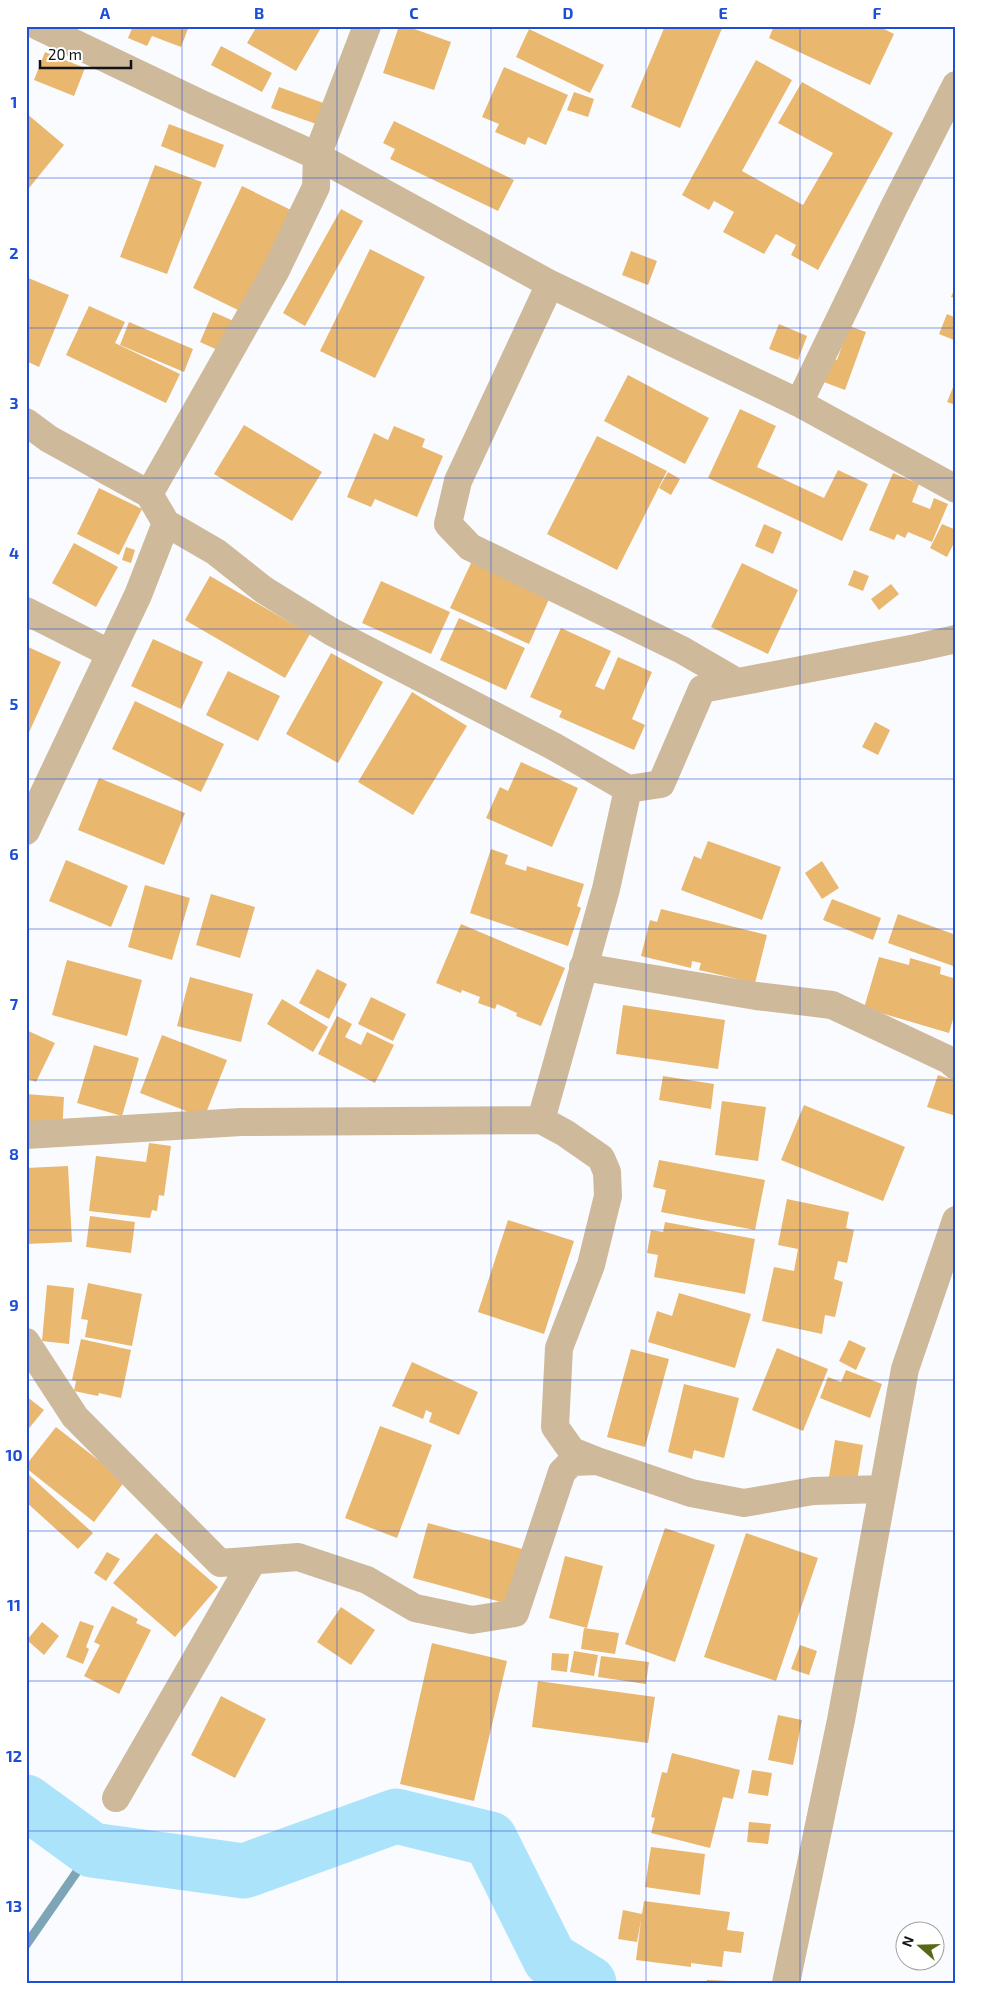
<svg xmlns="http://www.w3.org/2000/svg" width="982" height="2009" font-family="'Exo 2',sans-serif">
	<rect width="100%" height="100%" fill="#fafbff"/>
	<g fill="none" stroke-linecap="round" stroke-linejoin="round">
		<path stroke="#7da5b5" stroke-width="9" d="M26 1945 92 1850"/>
		<path stroke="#abe4fa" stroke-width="55" d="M26 1802 92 1850 244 1871 396 1816 490 1839 550 1959 589 1983"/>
	</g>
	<path fill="#eab76e" d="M133 26H189L181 47 152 36 147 46 128 38Z
		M257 26H322L296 71 247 43Z
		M399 26H406L451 42 434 90 383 73Z
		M665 26H723L680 128 631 107Z
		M774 26H878L894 34 870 85 769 38Z
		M529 29 604 65 590 93 516 57Z
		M221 46 272 73 262 92 211 65Z
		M45 52 85 68 74 96 34 80Z
		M756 60 792 80 742 171 803 205 833 153 778 123 802 82 893 133 818 270 791 255 796 245 776 234 764 254 723 232 734 212 714 201 709 210 682 195Z
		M504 67 568 95 546 145 528 137 525 145 495 132 499 124 482 117Z
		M279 87 329 105 322 126 271 108Z
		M574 92 594 99 588 117 567 110Z
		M26 113 64 145 29 188 26 185Z
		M394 121 514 180 498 211 390 159 395 149 383 143Z
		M169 124 224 145 215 168 161 146Z
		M155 165 202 182 167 274 120 257Z
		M242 186 291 210 242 312 193 288Z
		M341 209 363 221 305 326 283 313Z
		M370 249 425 277 375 378 320 351Z
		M631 251 657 261 648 285 622 275Z
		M26 277 69 295 39 367 26 361Z
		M956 286V298L951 297Z
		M89 306 125 322 115 343 180 374 166 403 66 355Z
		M213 312 236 322 222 352 200 342Z
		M947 314 956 318V336L954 340 939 334Z
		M129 322 193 349 184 372 120 345Z
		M779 324 807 336 798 360 769 349Z
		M849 326 866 332 845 390 821 381 830 357 837 360Z
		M628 375 709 418 685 464 604 421Z
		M956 380V405L947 402Z
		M740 409 776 426 757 467 824 498 838 470 868 484 842 541 708 478Z
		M244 425 322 472 292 521 214 474Z
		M394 426 425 439 422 447 443 456 417 517 375 499 371 507 347 497 374 433 388 440Z
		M597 436 667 471 617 570 547 534Z
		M668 472 680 479 671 495 659 488Z
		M893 473 919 484 912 502 930 509 934 498 948 504 932 542 908 532 905 538 897 534 894 540 869 530Z
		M99 488 142 509 119 555 77 534Z
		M764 524 782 532 773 554 755 546Z
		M942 524 956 530V539L947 557 930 548Z
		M74 543 118 567 96 607 52 583Z
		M126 547 135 550 131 563 122 560Z
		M472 561 550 597 529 644 450 608Z
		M742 563 798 590 768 654 711 627Z
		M854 570 869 576 863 591 848 585Z
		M210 576 310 634 285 678 185 620Z
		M381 581 450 612 431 654 362 623Z
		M891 584 899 594 879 610 871 599Z
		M459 618 525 648 506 690 440 660Z
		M561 628 611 651 595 686 604 690 618 657 652 672 632 719 645 725 634 750 559 717 562 711 530 697Z
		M153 639 203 662 181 709 131 686Z
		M26 646 61 662 26 739Z
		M331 653 383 682 338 763 286 734Z
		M228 671 280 696 258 741 206 715Z
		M412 692 467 726 413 815 358 782Z
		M135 701 224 744 201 792 112 749Z
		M875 722 890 730 878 755 862 747Z
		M521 762 578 788 552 847 486 818 500 787 508 791Z
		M99 778 185 813 164 865 78 830Z
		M708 841 781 867 762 920 681 890 694 856 701 859Z
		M491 849 508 855 505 864 526 871 527 866 584 884 577 906 581 908 568 946 470 913Z
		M66 860 128 886 111 927 49 901Z
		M822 861 839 888 822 899 805 873Z
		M145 885 190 898 172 960 128 947Z
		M211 894 255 907 240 958 196 945Z
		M832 899 881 918 873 940 823 920Z
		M661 909 767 935 755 983 699 970 701 963 692 961 691 968 641 956 650 920 657 922Z
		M898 914 956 935V967L888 943Z
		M461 924 565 968 541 1026 516 1016 517 1013 497 1004 495 1009 478 1003 480 997 462 990 461 993 436 983Z
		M879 957 909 965 910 958 941 967 940 974 956 979V1009L949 1033 864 1008Z
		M67 960 142 980 127 1036 52 1015Z
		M317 969 347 984 329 1019 299 1003Z
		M190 977 253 994 241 1042 177 1026Z
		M371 997 406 1014 393 1041 358 1024Z
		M282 999 328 1027 313 1052 267 1024Z
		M623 1005 725 1020 718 1069 616 1054Z
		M337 1016 352 1024 345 1037 361 1045 367 1032 394 1045 375 1083 318 1054Z
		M26 1030 55 1043 36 1082 26 1078Z
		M162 1035 227 1060 204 1118 140 1093Z
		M94 1045 139 1058 122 1116 77 1103Z
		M938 1075 956 1081V1116L927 1107Z
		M663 1076 714 1084 711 1109 659 1100Z
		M26 1094 64 1097 62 1133 26 1131Z
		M722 1101 766 1107 758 1161 715 1155Z
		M804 1105 905 1147 883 1201 781 1160Z
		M149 1143 171 1146 164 1196 159 1195 157 1211 152 1210 150 1218 89 1211 96 1156 146 1162Z
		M659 1160 765 1180 755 1230 661 1212 666 1190 653 1187Z
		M68 1166 72 1242 26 1244V1168Z
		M787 1199 849 1212 846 1228 854 1230 847 1263 838 1261 834 1279 843 1282 835 1317 825 1315 822 1334 762 1321 774 1267 794 1271 798 1249 778 1245Z
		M90 1216 135 1222 131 1253 86 1247Z
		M508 1220 574 1241 544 1334 478 1312Z
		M665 1222 755 1239 745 1294 654 1277 658 1255 647 1253 651 1230 663 1232Z
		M88 1283 142 1294 132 1346 85 1337 88 1320 81 1319Z
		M47 1285 74 1288 69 1344 42 1341Z
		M679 1293 751 1314 735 1368 648 1342 657 1311 672 1316Z
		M81 1339 131 1350 121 1398 99 1393 98 1396 74 1391 76 1381 72 1380Z
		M849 1340 866 1348 856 1370 839 1361Z
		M777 1348 828 1369 803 1431 752 1410Z
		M631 1349 669 1359 645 1447 607 1437Z
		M412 1362 478 1392 459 1435 429 1422 432 1413 426 1410 423 1419 392 1406Z
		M846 1370 882 1384 870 1418 820 1398 828 1377 841 1382Z
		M684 1384 739 1398 724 1458 694 1450 692 1459 668 1452Z
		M26 1396 44 1410 26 1432Z
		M380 1426 432 1445 397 1538 345 1518Z
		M56 1427 125 1481 94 1522 26 1468V1465Z
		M835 1440 863 1445 856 1487 828 1483Z
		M29 1475 93 1533 78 1549 26 1502V1477Z
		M428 1523 526 1550 512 1605 413 1578Z
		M665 1528 715 1545 675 1662 625 1644Z
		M156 1533 218 1587 175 1637 113 1583Z
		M746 1533 818 1558 776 1681 704 1657Z
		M107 1552 120 1559 106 1581 94 1573Z
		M565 1556 603 1566 587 1628 549 1618Z
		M112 1606 138 1619 136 1623 151 1630 119 1694 84 1676 100 1645 94 1642Z
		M341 1607 375 1630 351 1665 317 1642Z
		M80 1621 94 1626 86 1647 89 1649 83 1664 66 1657Z
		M42 1622 59 1636 44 1655 27 1640Z
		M584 1628 619 1633 615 1654 581 1649Z
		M432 1643 507 1661 474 1801 400 1784Z
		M800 1645 817 1651 809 1675 791 1669Z
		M574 1651 598 1655 594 1676 570 1672Z
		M552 1653 569 1654 567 1672 551 1670Z
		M601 1656 649 1662 646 1684 598 1677Z
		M538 1681 655 1697 648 1743 532 1727Z
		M221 1696 266 1719 235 1778 191 1755Z
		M778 1715 802 1720 793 1765 768 1760Z
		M672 1753 740 1770 733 1799 723 1797 710 1848 651 1833 655 1818 651 1817 662 1772 667 1773Z
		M752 1770 772 1773 768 1796 748 1793Z
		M749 1822 771 1824 768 1844 747 1842Z
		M651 1847 705 1854 700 1895 645 1887Z
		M644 1901 730 1912 727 1930 744 1932 741 1953 724 1951 722 1967 691 1963V1967L636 1960 641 1920 637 1942 618 1939 623 1910 642 1914Z
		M707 1980 730 1981V1983H707Z"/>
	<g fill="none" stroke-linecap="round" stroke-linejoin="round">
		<path stroke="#ceb99a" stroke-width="28" d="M38 26 197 102 317 156 550 284 799 403 956 489
			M367 26 317 156 316 187 276 270 149 494 166 523 216 552 264 590 332 632 553 746 628 789 606 889 541 1120
			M550 284 458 481 448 524 470 547 682 650 737 682
			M799 403 894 207 956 85
			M26 422 49 439 149 494
			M26 611 109 653
			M628 789 661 784 702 689 916 648 956 639
			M26 831 138 595 166 523
			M583 967 756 996 832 1005 949 1060 956 1066
			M26 1135 241 1122 541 1120 565 1133 601 1158 607 1172 608 1196 591 1265 559 1348 555 1427 572 1451 597 1461 691 1493 744 1503 813 1491 883 1489
			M26 1342 75 1417 220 1563 298 1557 367 1580 415 1608 472 1620 515 1613 562 1472 572 1462 597 1461
			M116 1798 252 1562
			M786 1983 841 1720 905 1369 956 1220"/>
	</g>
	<path fill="none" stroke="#1d4ed8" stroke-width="1" stroke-opacity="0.55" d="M182 26V1983M337 26V1983M491 26V1983M646 26V1983M800 26V1983M26 178H956M26 328H956M26 478H956M26 629H956M26 779H956M26 929H956M26 1080H956M26 1230H956M26 1380H956M26 1531H956M26 1681H956M26 1831H956"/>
	<rect width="982" height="2009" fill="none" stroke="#ffffff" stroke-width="55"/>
	<g transform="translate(920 1946) rotate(290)"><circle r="24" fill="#ffffff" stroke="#a0a0a1"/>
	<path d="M0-4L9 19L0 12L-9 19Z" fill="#566916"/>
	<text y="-8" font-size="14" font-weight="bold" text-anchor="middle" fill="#111215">N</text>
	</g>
	<path d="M40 60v8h91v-8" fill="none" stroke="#111215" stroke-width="2.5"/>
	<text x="48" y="60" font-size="15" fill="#111215" stroke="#ffffff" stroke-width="4" paint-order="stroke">20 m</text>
	<rect x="28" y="28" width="926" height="1954" fill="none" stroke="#1d4ed8" stroke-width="2"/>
	<g font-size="16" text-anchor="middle" font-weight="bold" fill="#1d4ed8">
		<text x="105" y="19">A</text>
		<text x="259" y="19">B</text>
		<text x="414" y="19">C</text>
		<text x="568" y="19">D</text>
		<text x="723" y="19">E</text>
		<text x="877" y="19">F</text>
		<text x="14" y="108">1</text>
		<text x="14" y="259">2</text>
		<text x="14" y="409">3</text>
		<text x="14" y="559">4</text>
		<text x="14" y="710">5</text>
		<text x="14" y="860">6</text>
		<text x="14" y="1010">7</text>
		<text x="14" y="1160">8</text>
		<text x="14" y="1311">9</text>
		<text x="14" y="1461">10</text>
		<text x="14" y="1611">11</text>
		<text x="14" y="1762">12</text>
		<text x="14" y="1912">13</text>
	</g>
</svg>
